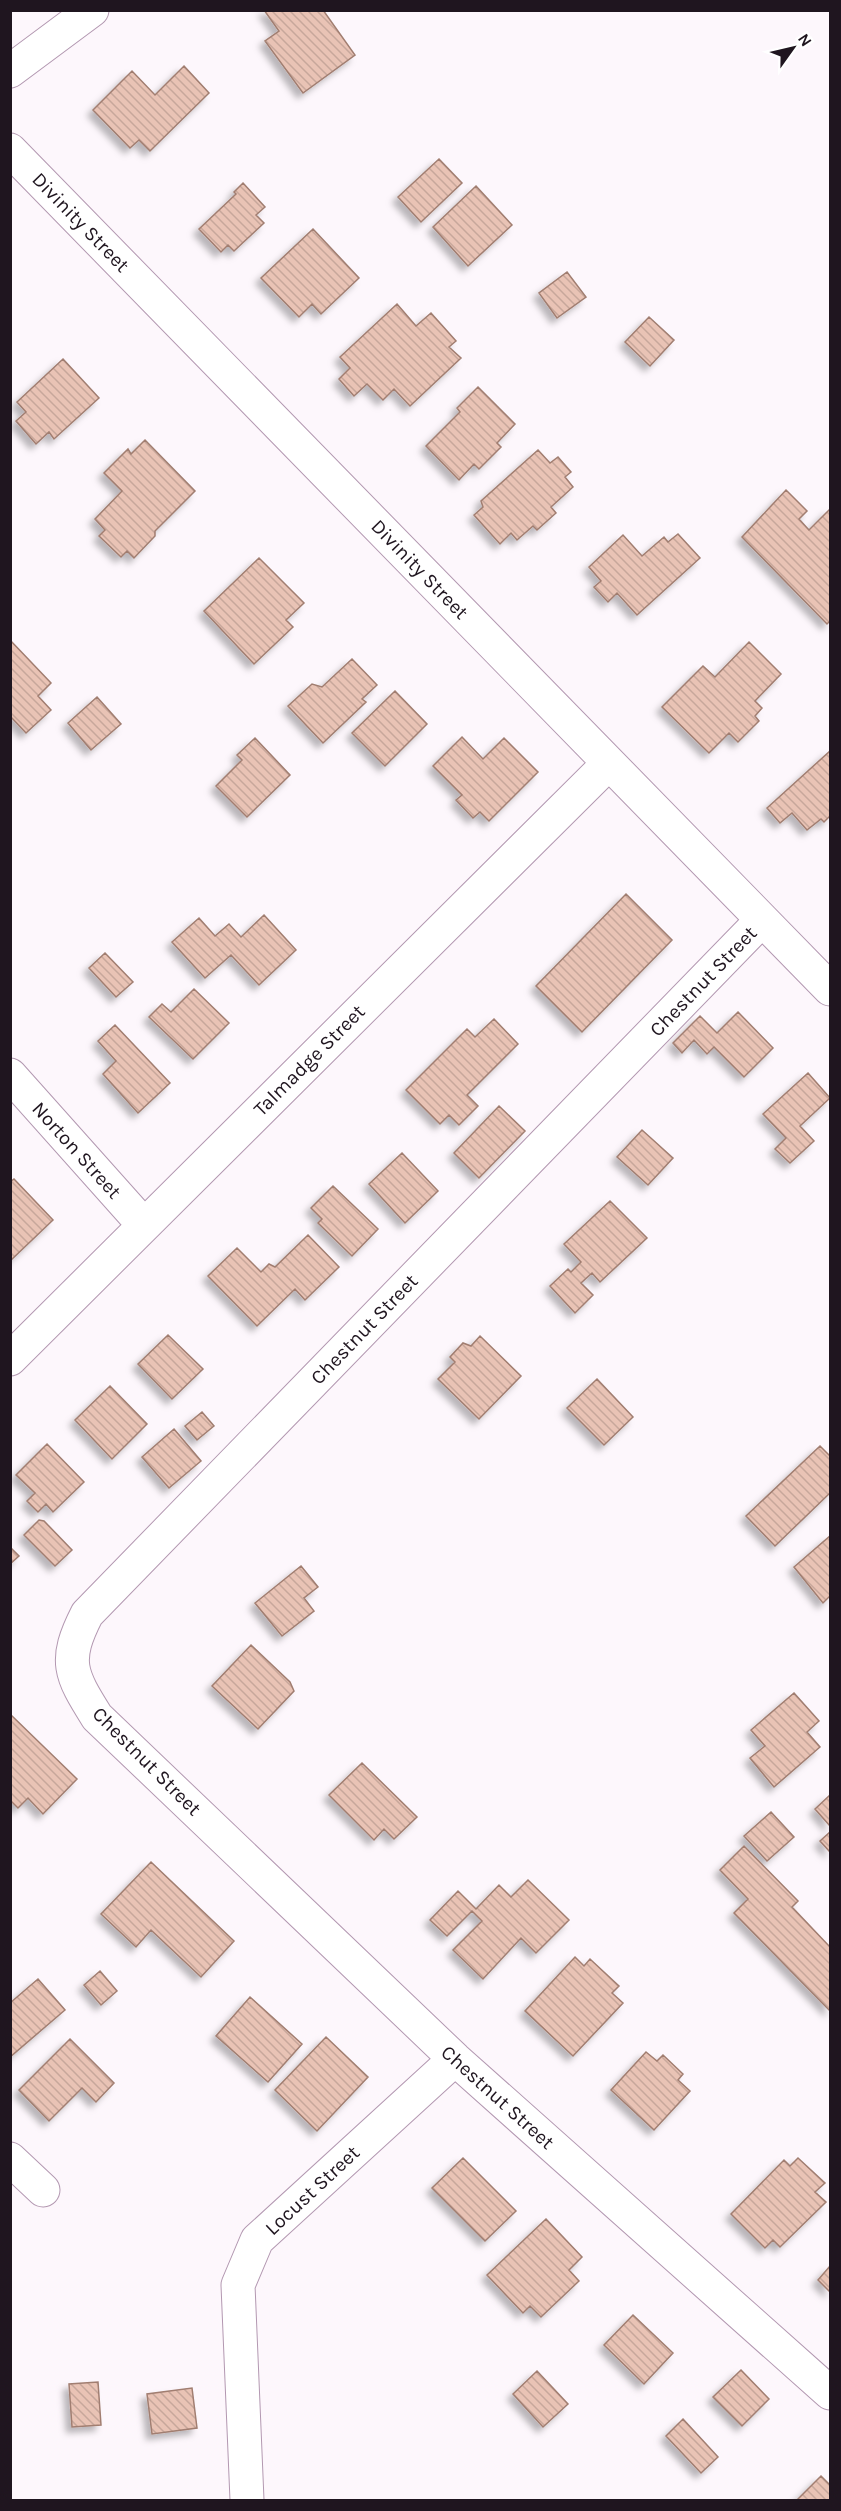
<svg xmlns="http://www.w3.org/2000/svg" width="841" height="2511" font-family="Karla,sans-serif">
	<defs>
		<pattern id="building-back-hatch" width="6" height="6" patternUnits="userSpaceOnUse" patternTransform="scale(1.5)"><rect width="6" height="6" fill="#e9c3b5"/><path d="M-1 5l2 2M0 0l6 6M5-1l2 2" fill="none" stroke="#c7a79b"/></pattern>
		<filter id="shadow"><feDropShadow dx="-5.5" dy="5.5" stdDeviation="3" flood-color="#0004"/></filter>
	</defs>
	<rect width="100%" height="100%" fill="#fdf7fc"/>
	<path fill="url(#building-back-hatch)" stroke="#a17e71" stroke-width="1.5" filter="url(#shadow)" d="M264 10H323L355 55 303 93 265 41 279 31Z
		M184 66 209 93 150 151 139 140 130 148 93 110 132 71 155 95Z
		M439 159 462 183 421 222 398 197Z
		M243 183 265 207 256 215 264 223 234 251 228 245 221 252 199 229 236 194 234 192Z
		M476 186 512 225 468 266 433 227Z
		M313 229 359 278 321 314 312 304 299 317 261 278Z
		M567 272 586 297 557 318 539 293Z
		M397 304 416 326 431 313 456 341 449 347 461 358 410 406 394 389 383 400 367 384 354 396 339 379 350 368 340 357Z
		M649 317 674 340 650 366 625 342Z
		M63 359 99 398 54 439 49 432 36 444 16 421 26 412 17 402Z
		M478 387 515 424 497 443 501 447 479 469 474 464 459 480 426 446 460 412 457 408Z
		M145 440 195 491 155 531V536L134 558 127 551 121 557 99 536 105 530 95 519 122 491 104 473 128 449 131 454Z
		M538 450 550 463 558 457 571 472 565 477 573 487 551 507 556 513 537 530 533 526 517 540 511 533 500 544 474 515 483 507 481 501Z
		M786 490 807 511 799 519 809 530 830 509V621L827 624 742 537Z
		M678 534 700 558 637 615 617 593 608 602 594 587 601 581 589 567 623 535 642 556 664 537 668 542Z
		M259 558 304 603 286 620 293 627 254 664 204 611Z
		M10 640 51 683 38 696 51 710 26 733 10 716Z
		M749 642 781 674 755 701 762 708 755 716 759 721 738 742 729 733 709 753 662 707 703 666 715 677Z
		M352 659 377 685 362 699 366 702 323 743 288 706 312 684 322 687Z
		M395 691 427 724 385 766 352 733Z
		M97 697 121 724 91 750 68 723Z
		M462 737 483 759 504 738 538 772 489 821 480 812 473 818 456 800 462 795 433 766Z
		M255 738 290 775 247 817 216 786 242 760 237 755Z
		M830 751V816L824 822 821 819 807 830 792 813 780 823 767 808Z
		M626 894 672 940 582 1032 536 986Z
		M264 915 296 950 259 985 231 955 205 978 172 942 199 918 215 936 229 924 241 937Z
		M105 953 133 982 116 997 89 968Z
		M194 989 229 1023 193 1059 149 1017 162 1004 171 1012Z
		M738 1012 773 1048 744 1077 714 1047 707 1054 694 1040 682 1053 673 1043 700 1016 717 1033Z
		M494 1019 518 1044 467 1095 478 1106 459 1125 449 1115 440 1124 406 1090 467 1029 475 1037Z
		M115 1025 170 1083 138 1113 103 1074 116 1061 98 1041Z
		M808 1073 830 1098 800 1126 814 1141 790 1163 775 1149 786 1138 763 1114Z
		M499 1106 525 1131 479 1178 454 1153Z
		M642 1130 673 1158 648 1185 617 1157Z
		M402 1153 438 1191 405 1223 369 1184Z
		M14 1179 53 1220 10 1261V1182Z
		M333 1186 378 1229 352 1256 318 1223 322 1219 311 1208Z
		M610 1201 647 1238 600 1282 592 1273 581 1283 593 1295 575 1313 550 1286 568 1269 571 1272 581 1262 564 1244Z
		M308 1235 339 1267 305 1300 295 1289 257 1326 208 1276 237 1248 261 1272 269 1264 275 1267Z
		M168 1335 203 1369 172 1399 138 1364Z
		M480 1336 521 1376 479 1419 438 1379 455 1362 450 1357 463 1343 471 1346Z
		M597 1379 633 1417 604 1445 567 1408Z
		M110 1386 147 1424 112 1459 75 1420Z
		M202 1412 214 1426 197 1440 185 1426Z
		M174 1429 201 1461 169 1488 142 1457Z
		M47 1444 84 1482 53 1512 46 1504 38 1512 27 1501 35 1493 16 1475Z
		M820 1446 830 1456V1493L775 1546 746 1516Z
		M39 1520 44 1521 72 1550 55 1566 24 1535Z
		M830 1536V1596L823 1603 794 1567Z
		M10 1547 19 1556 10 1564Z
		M301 1566 318 1587 304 1598 314 1611 282 1636 255 1603Z
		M251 1645 290 1682 294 1691 258 1729 212 1686Z
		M794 1693 819 1721 807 1732 820 1747 774 1787 750 1758 765 1746 751 1730Z
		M10 1714 77 1779 43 1814 28 1798 18 1808 10 1800Z
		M362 1763 417 1817 394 1839 384 1829 374 1840 329 1795Z
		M830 1795V1826L815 1809Z
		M771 1812 794 1837 767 1861 744 1836Z
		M830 1832V1852L820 1841Z
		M744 1846 798 1901 792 1907 830 1947V2011L734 1913 748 1899 720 1870Z
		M151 1862 234 1941 201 1977 151 1930 136 1947 101 1914Z
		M528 1880 569 1920 536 1953 521 1938 483 1979 453 1950 482 1921 472 1911 447 1936 430 1920 458 1891 476 1909 499 1885 511 1897Z
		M575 1957 584 1966 590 1959 619 1986 612 1993 623 2003 573 2056 525 2011Z
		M100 1971 117 1991 101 2005 84 1985Z
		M38 1979 65 2010 10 2057V2003Z
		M250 1997 302 2044 268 2082 216 2036Z
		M326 2037 368 2077 317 2131 275 2090Z
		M70 2039 114 2083 96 2102 82 2088 49 2121 19 2090Z
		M646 2052 657 2061 663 2055 683 2074 678 2080 690 2091 654 2130 611 2090Z
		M463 2158 516 2211 485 2241 432 2188Z
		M798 2158 825 2183 815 2192 826 2202 780 2247 773 2240 765 2248 731 2214 784 2160 790 2166Z
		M546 2219 582 2257 569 2270 579 2281 541 2317 530 2306 523 2313 487 2275Z
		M830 2266V2292L818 2280Z
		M633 2315 673 2353 644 2384 604 2345Z
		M741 2370 769 2399 742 2426 713 2397Z
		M537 2371 568 2404 543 2427 513 2394Z
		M98 2382 101 2425 72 2427 69 2384Z
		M192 2388 197 2428 152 2434 147 2394Z
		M683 2419 718 2457 701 2473 666 2436Z
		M821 2476 830 2485V2500H797Z"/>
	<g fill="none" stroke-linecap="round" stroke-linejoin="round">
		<g stroke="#b398b1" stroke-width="35">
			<path id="minor" d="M10 71 92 10
				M10 150 830 989
				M762 920 87 1614C63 1661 70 1674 97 1717L455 2059 830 2393
				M10 1075 143 1224
				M10 1359 609 763
				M10 2159 43 2190
				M247 2500 238 2285 257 2240 455 2059"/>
		</g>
		<use href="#minor" stroke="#fff" stroke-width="33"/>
	</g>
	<g text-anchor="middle" stroke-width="5" stroke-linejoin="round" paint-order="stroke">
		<g font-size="20" fill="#1f151f" stroke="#fff">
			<text transform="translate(81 222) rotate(46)" y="7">Divinity Street</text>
			<text transform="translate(420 569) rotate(46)" y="7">Divinity Street</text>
			<text transform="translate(703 981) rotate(-46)" y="7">Chestnut Street</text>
			<text transform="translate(309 1060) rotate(-45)" y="7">Talmadge Street</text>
			<text transform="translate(77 1150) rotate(48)" y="7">Norton Street</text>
			<text transform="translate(364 1329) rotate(-46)" y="7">Chestnut Street</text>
			<text transform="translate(147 1761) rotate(45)" y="7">Chestnut Street</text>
			<text transform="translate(498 2097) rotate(42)" y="7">Chestnut Street</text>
			<text transform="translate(312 2190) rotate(-43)" y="7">Locust Street</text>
		</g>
	</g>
	<rect width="841" height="2511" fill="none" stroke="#1f151f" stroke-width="24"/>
	<g transform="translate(793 48) rotate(56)" stroke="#ffffff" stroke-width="4.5" paint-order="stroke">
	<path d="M0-4.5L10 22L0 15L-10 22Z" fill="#1f151f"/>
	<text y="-9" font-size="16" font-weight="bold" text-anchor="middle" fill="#1f151f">N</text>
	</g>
</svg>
